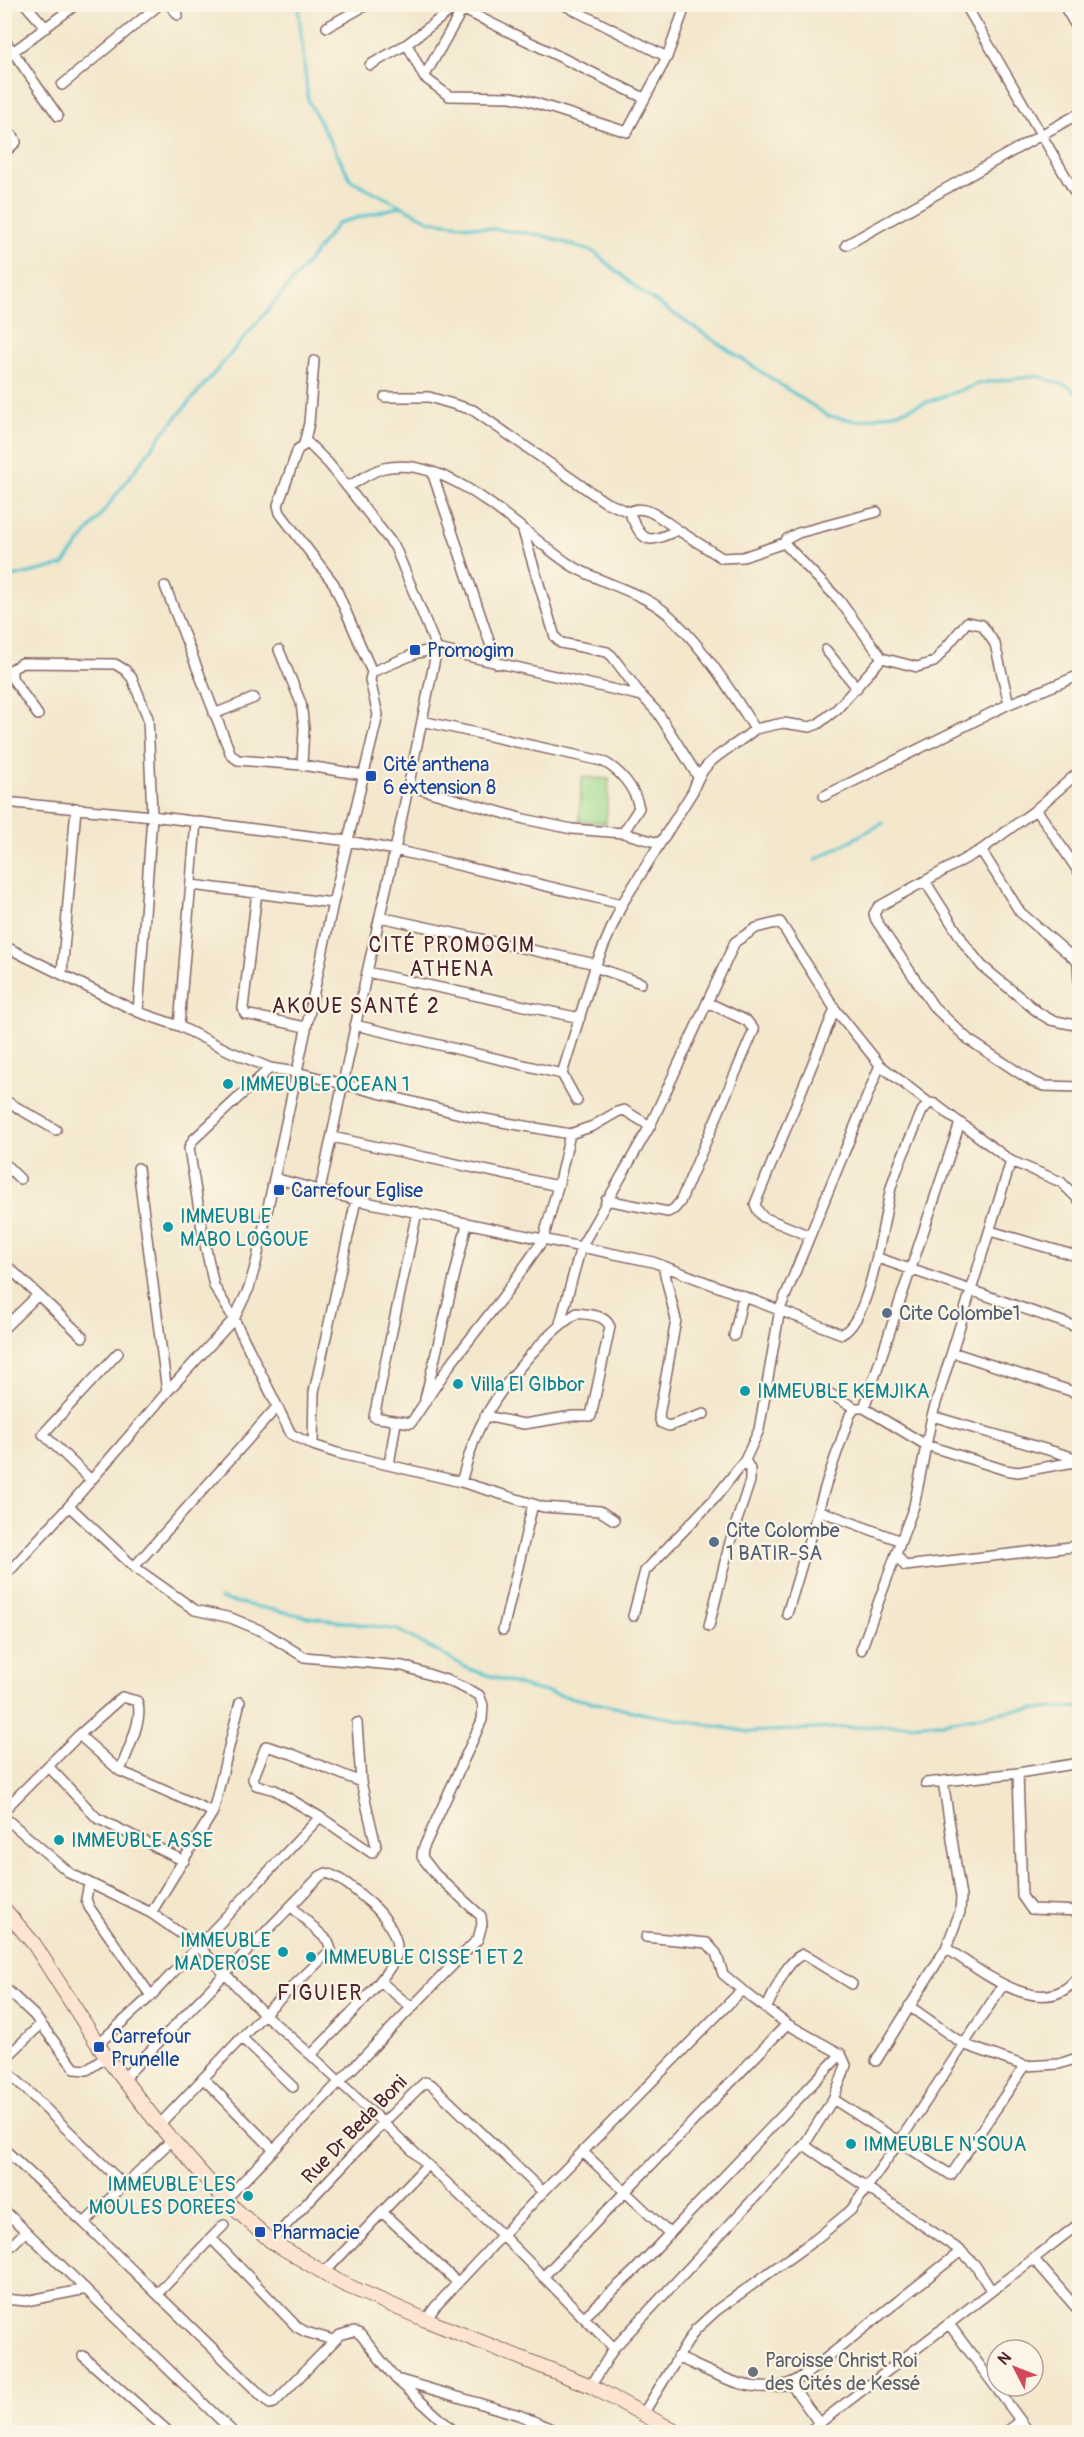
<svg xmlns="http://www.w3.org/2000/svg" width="1084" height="2437" font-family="Pangolin,sans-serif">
	<rect width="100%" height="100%" fill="#fcf5e5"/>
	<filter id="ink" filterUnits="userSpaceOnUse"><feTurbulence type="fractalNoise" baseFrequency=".0167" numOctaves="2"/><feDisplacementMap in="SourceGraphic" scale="12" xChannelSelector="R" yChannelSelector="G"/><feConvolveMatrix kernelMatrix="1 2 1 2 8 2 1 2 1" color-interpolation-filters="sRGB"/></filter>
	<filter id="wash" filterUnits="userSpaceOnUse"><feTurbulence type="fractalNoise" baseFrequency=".008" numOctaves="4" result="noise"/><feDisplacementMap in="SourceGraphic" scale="24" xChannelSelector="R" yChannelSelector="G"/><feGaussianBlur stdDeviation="1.35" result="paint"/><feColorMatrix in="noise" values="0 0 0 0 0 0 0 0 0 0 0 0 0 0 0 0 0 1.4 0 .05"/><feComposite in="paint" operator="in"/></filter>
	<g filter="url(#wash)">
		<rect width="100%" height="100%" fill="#f3e7cc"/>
		<path fill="#9fdb8e" stroke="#747d5c" stroke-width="1.5" d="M582 777 609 779 606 823 579 821Z"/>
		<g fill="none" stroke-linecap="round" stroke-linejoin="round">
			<path stroke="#56c3cd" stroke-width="3" d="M298 4 308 100 351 180 430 221 541 235 594 252 644 294 828 416 858 421 902 411 981 383 1037 376 1068 386 1080 395
				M4 579 63 565 163 433 301 271 338 223 402 206
				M815 860 883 823
				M220 1599 309 1617 398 1630 469 1669 528 1688 646 1714 749 1732 942 1723 1015 1710 1080 1707"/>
		</g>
	</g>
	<g filter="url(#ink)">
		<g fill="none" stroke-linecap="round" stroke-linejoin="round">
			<g stroke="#856563" stroke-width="12">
				<path id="street" d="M25 4 46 28
					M169 4 178 15
					M452 4 644 98
					M562 4 667 57
					M965 4 1080 201
					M1063 4 1080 33
					M327 27 368 4
					M4 39 58 116
					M407 44 424 77 449 96 511 97 526 100 627 132 667 57 686 4
					M14 51 77 4
					M370 65 407 44 456 6
					M424 77 462 10
					M62 85 160 4
					M4 126 14 137 16 142 4 153
					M846 245 1080 113
					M385 397H429L473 410 605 502 629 512C644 544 646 544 678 530L722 558 743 557 784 543 839 600 882 658 917 667 934 662 967 622 982 625 995 644 1009 704
					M304 444 309 423 314 361
					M432 472 497 664
					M347 487C359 481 371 471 384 468 449 453 519 531 569 564 602 585 645 591 673 619 706 651 731 691 755 729 731 751 704 755 693 791L622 904 596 964 562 1074 577 1101
					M629 512C645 502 664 521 678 530
					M523 531 555 637 561 643 607 652 612 656 642 696
					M784 543 787 539 798 533 877 512
					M165 586 231 755 238 760 302 765 364 775
					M279 650 301 703 304 728 302 765
					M826 650 857 688
					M372 672 417 653 437 649 642 696 658 713 697 775
					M214 714 254 698
					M38 715 12 678V669L22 663 115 664 125 670 132 678 148 718 152 816 138 1012
					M422 721 602 761C620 770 635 788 639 808L623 833
					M755 729 783 723 810 727 818 724 837 709 882 658
					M409 786 524 819 572 829 623 833 659 843
					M824 796 1009 704 1080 675
					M4 802 152 816 348 841 395 850 622 904
					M1034 811 1080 771
					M981 850 1020 912 1078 962 1080 1002
					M1080 874 1041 816 1034 811 981 850 878 907 874 914 876 920 933 1006 969 1040 1033 1082 1044 1086 1080 1087
					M925 881 966 946 982 966 1039 1013 1051 1020 1080 1026
					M192 885 333 903
					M257 892 243 1008 245 1014 305 1027
					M380 917 596 964
					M4 946 138 1012 179 1026 229 1051 270 1068 296 1072 468 1116 570 1134 593 1126 617 1112 624 1110 650 1126
					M595 967 641 983
					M367 972 580 1018
					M62 973 76 808
					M355 1025 562 1074
					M179 1026 196 821
					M270 1068 193 1140 189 1148 203 1235 214 1286 234 1319 291 1434 313 1445 337 1453 461 1482 543 1507 600 1511 614 1520
					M4 1100 56 1130
					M332 1137 558 1186
					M1011 1161 932 1416 914 1506 896 1554 905 1566 1080 1546
					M4 1163 20 1179
					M138 1168 167 1392
					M274 1178 356 1200 653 1262 842 1334C871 1320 883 1220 891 1188 898 1162 912 1136 922 1111L929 1103
					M606 1200 668 1212 674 1209 680 1202 754 1030 747 1021 707 1002
					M417 1212 374 1417 411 1423 449 1366 505 1294 543 1240 558 1186 570 1134
					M990 1231 1080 1257
					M810 1236 763 1217 758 1211 755 1204 835 1009
					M878 1258 1080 1328
					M4 1263 83 1337
					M663 1266 676 1320 659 1416 661 1423 669 1426 704 1414
					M560 1323 581 1247 650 1126 735 942 756 928 780 922 835 1009 880 1065 929 1103 935 1104 1011 1161 1061 1182 1080 1201
					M4 1328 37 1296
					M734 1336 743 1296
					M952 1352 1080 1394
					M825 1391 855 1408H864L926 1445 1005 1470 1018 1472 1080 1461
					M425 1399 467 1224
					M864 1408 960 1123
					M932 1416 1079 1459
					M313 1445 314 1392 356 1200
					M389 1465 396 1422
					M91 1480 43 1434 118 1353
					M461 1482C467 1463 472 1442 481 1425 499 1388 543 1335 577 1313 589 1315 605 1314 610 1327L591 1416H573L524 1424 485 1416
					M69 1506 134 1567 195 1610 231 1618 262 1631 304 1657 403 1666 449 1681 479 1695 483 1705 482 1720 423 1849 422 1857 435 1874 481 1916 482 1924 478 1939 225 2200
					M818 1510 901 1541
					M134 1567 277 1407
					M4 1577 69 1506 167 1392 234 1319 249 1288 256 1263 333 903 378 715 370 680 372 672 334 584 280 513 278 505 298 449 308 443 329 464 395 547 437 649 395 850 367 972 320 1190
					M787 1614 827 1481 850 1415 855 1408
					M633 1616 645 1571 715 1498 745 1460 759 1430 780 1309 880 1065
					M709 1626 730 1542 750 1481V1469L745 1460
					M503 1630 533 1504
					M861 1650 896 1554
					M357 1723 361 1782 376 1846 372 1853 320 1817 275 1790 256 1785 253 1779 266 1746 292 1754 361 1782
					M48 1766 97 1818 184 1861
					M120 1771 213 1812
					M1018 1773 1022 1896 1031 1909 1080 1911
					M926 1783 1018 1773 1080 1763
					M4 1810 79 1735 122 1697 137 1701C145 1717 126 1754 120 1771L79 1735
					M4 1817 71 1874 151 1913 197 1945 264 2014 311 2055 502 2235 614 2348
					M89 1883 86 1899 89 1907 151 1996
					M151 1913 213 1812 240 1702
					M946 1948C980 1970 1047 2027 1080 1973
					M380 1981 412 2008
					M4 1987 34 2015 75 2069 87 2070 106 2057
					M909 2006 963 2044 1025 2066 1059 2064 1080 2057
					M766 2009C776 1990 784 1963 803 1954L852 1984
					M242 2038 293 2087
					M98 2044 151 1996 320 1817
					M4 2060 41 2024
					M876 2061 946 1948 960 1912 961 1897 943 1781
					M4 2068 124 2185
					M203 2078 274 2150
					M123 2079 320 1876 326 1873C341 1877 356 1891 368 1901 381 1911 399 1934 397 1952 395 1973 328 2037 311 2055
					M833 2099 951 2175 1025 2066
					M159 2125 264 2014 331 1950 328 1941 291 1906
					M804 2145 961 2251 975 2265 991 2290
					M4 2149 84 2223 270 2404 274 2403 340 2335 354 2331 360 2334 396 2379 455 2432
					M583 2152 670 2234
					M4 2210 233 2432
					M382 2212 458 2283
					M84 2223 172 2140
					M211 2238 297 2327 306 2332 333 2340
					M271 2241 383 2123 425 2082 432 2085 543 2192
					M4 2253 26 2231
					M1033 2258 1080 2312
					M323 2274 427 2165
					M543 2277 787 2024
					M157 2294 224 2225
					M4 2299 26 2301 86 2289
					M584 2317 633 2272 841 2054 787 2024 742 1990 723 1974 716 1953 707 1943 646 1937
					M426 2320 435 2307 543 2192 742 1990
					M949 2324 1029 2432
					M83 2356 169 2432
					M677 2357C710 2371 752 2398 790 2383 797 2381 804 2375 810 2371L961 2251
					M400 2380 519 2415 559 2432
					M790 2383 819 2423
					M591 2386 614 2348 804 2145 833 2099 842 2077 846 2065 841 2054
					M643 2414 695 2330 717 2310 816 2239 851 2210 899 2142 1003 1985
					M808 2432 1080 2223
					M1006 2432 1021 2421"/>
			</g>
			<g stroke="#856563" stroke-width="16">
				<path id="secondary" d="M4 1909 34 1944 106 2057 159 2125 225 2200 271 2241 341 2283 426 2320 591 2386 676 2432"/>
			</g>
			<use href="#street" stroke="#fff" stroke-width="9"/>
			<use href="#secondary" stroke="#fde4d1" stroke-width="14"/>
		</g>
	</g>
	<g fill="#1a4fb4" stroke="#fcf5e5" stroke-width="2">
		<rect x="409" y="644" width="12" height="12" rx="3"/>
		<rect x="365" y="770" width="12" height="12" rx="3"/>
		<rect x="273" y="1184" width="12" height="12" rx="3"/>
		<rect x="93" y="2041" width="12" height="12" rx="3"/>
		<rect x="254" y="2226" width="12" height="12" rx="3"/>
	</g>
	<g fill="#0f9aa8" stroke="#fcf5e5" stroke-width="2">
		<circle cx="228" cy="1084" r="6"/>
		<circle cx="168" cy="1227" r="6"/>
		<circle cx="458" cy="1384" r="6"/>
		<circle cx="745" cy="1391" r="6"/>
		<circle cx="59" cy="1840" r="6"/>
		<circle cx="283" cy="1952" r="6"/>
		<circle cx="311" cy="1957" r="6"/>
		<circle cx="851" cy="2144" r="6"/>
		<circle cx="248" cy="2196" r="6"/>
	</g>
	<g fill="#5c6f8a" stroke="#fcf5e5" stroke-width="2">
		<circle cx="887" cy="1313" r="6"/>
		<circle cx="714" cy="1542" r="6"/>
	</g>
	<circle fill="#6b7280" stroke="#fcf5e5" stroke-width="2" cx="753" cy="2372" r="6"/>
	<g text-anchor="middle" stroke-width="4.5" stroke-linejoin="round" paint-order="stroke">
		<g font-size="20" fill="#164399" stroke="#fcf5e5" text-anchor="start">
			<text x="427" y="657">Promogim</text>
			<text x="383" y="771">Cité anthena<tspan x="383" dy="23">6 extension 8</tspan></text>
			<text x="291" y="1197">Carrefour Eglise</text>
			<text x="111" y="2043">Carrefour<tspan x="111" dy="23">Prunelle</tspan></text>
			<text x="272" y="2239">Pharmacie</text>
		</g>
		<g font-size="20" fill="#0d838f" stroke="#fcf5e5" text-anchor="start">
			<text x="240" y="1091">IMMEUBLE OCEAN 1</text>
			<text x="180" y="1223">IMMEUBLE<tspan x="180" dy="23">MABO LOGOUE</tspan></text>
			<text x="470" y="1391">Villa El GIbbor</text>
			<text x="757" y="1398">IMMEUBLE KEMJIKA</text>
			<text x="71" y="1847">IMMEUBLE ASSE</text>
			<text x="271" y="1947" text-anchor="end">IMMEUBLE<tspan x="271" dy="23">MADEROSE</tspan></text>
			<text x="323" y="1964">IMMEUBLE CISSE 1 ET 2</text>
			<text x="863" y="2151">IMMEUBLE N'SOUA</text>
			<text x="236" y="2191" text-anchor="end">IMMEUBLE LES<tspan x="236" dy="23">MOULES DOREES</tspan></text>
		</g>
		<g font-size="20" fill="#4e5e75" stroke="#fcf5e5" text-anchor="start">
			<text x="899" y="1320">Cite Colombe1</text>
			<text x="726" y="1537">Cite Colombe<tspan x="726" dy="23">1 BATIR-SA</tspan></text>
		</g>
		<g font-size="20" fill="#4a1f2b" stroke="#fcf5e5">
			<text transform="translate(354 2129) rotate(-46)" y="7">Rue Dr Beda Boni</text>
		</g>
		<g font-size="20" fill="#5b616d" stroke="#fcf5e5" text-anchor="start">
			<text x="765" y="2367">Paroisse Christ Roi<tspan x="765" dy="23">des Cités de Kessé</tspan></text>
		</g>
		<g font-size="21" letter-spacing="1.5" fill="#4a1f2b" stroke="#fcf5e5">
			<text x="452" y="952">CITÉ PROMOGIM<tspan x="452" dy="24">ATHENA</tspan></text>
			<text x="356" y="1013">AKOUE SANTÉ 2</text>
			<text x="320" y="2000">FIGUIER</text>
		</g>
	</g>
	<rect width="1084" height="2437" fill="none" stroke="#fcf5e5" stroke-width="24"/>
	<g transform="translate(1015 2368) rotate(312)"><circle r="28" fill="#fcf5e5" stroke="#b59f9b" stroke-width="1.5"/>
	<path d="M0-4.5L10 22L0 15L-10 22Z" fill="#d1495b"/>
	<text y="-9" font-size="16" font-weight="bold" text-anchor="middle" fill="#4a1f2b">N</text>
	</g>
</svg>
